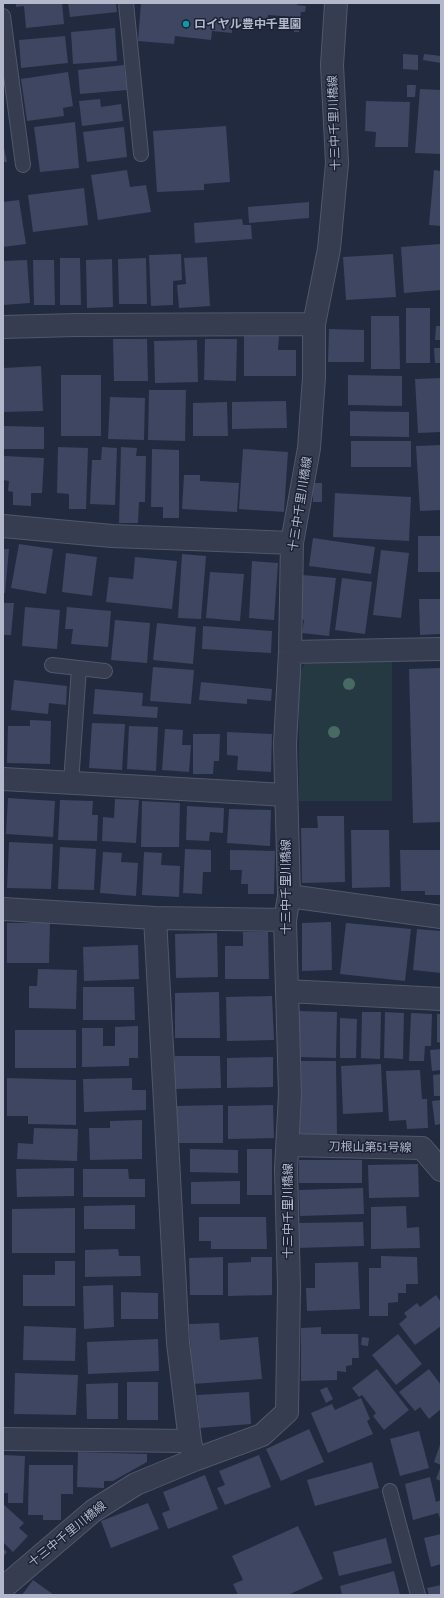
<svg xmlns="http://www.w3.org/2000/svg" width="444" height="1598" font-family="'Archivo Narrow','Noto Sans JP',sans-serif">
	<rect width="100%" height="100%" fill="#222a40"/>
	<path fill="#243941" d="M305 662H392V801H299V676Z"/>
	<path fill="#3e4661" d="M16 3H62L64 24 26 28 24 6 16 7Z
		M68 3H116L117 12 70 17Z
		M141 3H297V5L306 6 305 12H301L299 32H294L295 17 268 15 267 25 232 22V33L212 31 211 40 175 36 174 44 138 41Z
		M115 28 117 61 73 64 71 32Z
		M65 36 68 63 21 68 19 40Z
		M403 54 418 55V70L403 69Z
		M424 54 441 56V63L423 60Z
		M124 65 127 90 80 94 78 70Z
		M68 72 73 106 63 108 64 116 27 121 21 79Z
		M407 85H416L415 97H407Z
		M420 89 441 90V154L415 153Z
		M100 99 101 107 121 104 123 121 82 126 79 101Z
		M366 101 410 102 408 147H375L376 132 365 131Z
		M75 122 79 168 40 172 34 127Z
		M226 126 230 182 204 184V190L157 192 153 131Z
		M124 127 127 157 87 162 83 132Z
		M3 143 7 162H3Z
		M127 170 130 187 146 185 151 212 98 220 91 175Z
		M434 170 441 171V226L429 225Z
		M84 188 88 225 33 232 28 195Z
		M19 200 26 244 3 247V202Z
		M309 202V218L249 223 248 207Z
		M242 219 243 225H251L252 239 195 243 194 223Z
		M440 244 441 290 404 293 401 247Z
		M181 254 182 280 173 281V305L151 306 149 255Z
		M393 254 396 297 346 300 343 257Z
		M207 257 210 306 179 308 177 285 186 284 184 258Z
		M60 258H80L81 305H60Z
		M146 258 147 304H119L118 259Z
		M112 259 113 307 87 308 86 260Z
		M27 260 30 303 3 305V261Z
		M33 260H54L55 305H34Z
		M406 308H430V363H406Z
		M371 316H399L400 369H371Z
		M436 326H441V340H435Z
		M329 329 364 330V362H328Z
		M244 336H279L278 350H296V376H244Z
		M113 339H147L148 381H114Z
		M205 339H237L236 381 204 380Z
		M197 340 198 382 155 383 154 341Z
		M434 348H441V363H435Z
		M41 366 43 411 3 412V368Z
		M61 375H101V436H61Z
		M348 375 402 376V406L348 405Z
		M441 378V432L418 433 415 379Z
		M149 390H186L185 441 148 440Z
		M110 397 145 398 144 440 108 439Z
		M286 401 287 428 232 429V402Z
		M227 402 228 436H193V403Z
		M350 411 409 412V437L350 436Z
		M3 426 44 427V449H3Z
		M351 441H411V467H351Z
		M441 445V510L420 511 416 446Z
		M58 447 88 448 86 509H69V494L57 493Z
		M102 447 117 448 115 505 90 504 92 460H101Z
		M121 447 137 448 136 456H146L145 502H139L138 523H119Z
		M152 449 179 450V518H163V507H151Z
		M243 449 288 452 284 512 239 509Z
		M4 456 44 458 42 493H31V506L13 505V492L8 491 9 481 3 480Z
		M184 475H200V481L239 483 237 512 182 509Z
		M313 483H322V502H313Z
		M335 493 411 497 409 541 333 537Z
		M418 536H441V572H418Z
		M313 538 375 547 371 574 309 566Z
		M19 544 53 549 46 594 11 588Z
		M3 549H9L5 593H3Z
		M381 550 409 553 401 618 373 615Z
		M66 553 97 557 92 596 62 592Z
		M182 554 206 556 201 619 178 618Z
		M135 557 177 561 172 609 106 602 109 577 133 579Z
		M252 561 278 563 274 620 249 618Z
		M210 572 244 574 240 621 206 618Z
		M303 575 336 578 329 636 302 633 304 620 298 619Z
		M342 578 372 582 365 634 335 630Z
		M419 599H441V634L420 635Z
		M3 603H14L11 635H3Z
		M25 607 60 610 57 649 22 646Z
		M67 607 111 611 108 647 71 644 73 629H65Z
		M115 620 150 623 147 663 111 660Z
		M157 623 196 627 193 664 153 660Z
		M203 626 272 631 271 653 202 649Z
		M153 667 194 670 191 704 150 701Z
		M441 668V822L413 823 409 669Z
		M14 680 67 686 66 705 49 703 48 714 11 710Z
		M201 682 272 689 271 701 247 699V704L199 700Z
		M95 689 143 693 142 706 158 707 157 718 93 714Z
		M30 720 51 721 50 764 7 763 8 726H30Z
		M92 723 125 724 122 770 89 768Z
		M129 726 158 727 156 771 127 769Z
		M165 729 183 730 182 745H191L189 772 162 770Z
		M227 732 272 734 271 772 237 770 238 756 227 755Z
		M193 734H220L219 761H214L213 774H193Z
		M8 798 55 801 53 837 6 834Z
		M115 799 139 800 136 843 102 841 103 817 114 818Z
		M60 800 93 801 92 815H98L97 841 58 840Z
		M142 801 180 803 179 847H141Z
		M187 806 224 808 223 833 210 832 209 841 186 840Z
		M229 809 271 810 270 846 227 843Z
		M317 816H344L345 882 302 883 301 828H318Z
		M351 830H389L390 887 352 888Z
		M9 842 53 844 51 889 7 888Z
		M60 847 96 849 94 890 58 889Z
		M185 849 211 850V872H203L202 894 183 893Z
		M230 850 275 851 274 894H248V884H241L242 870H230Z
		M400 850H441V895H425V891H401Z
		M103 852 122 853 121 862 138 863 136 896 100 893Z
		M144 852 162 853 161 865 180 866 179 897 142 895Z
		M331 922 332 970 302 971V923Z
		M7 923H50L49 963H7Z
		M346 923 411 929 405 981 340 974Z
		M417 929 441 931V973L413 970Z
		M243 932H268L269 979H225V946H243Z
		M217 933 218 977 176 978 175 934Z
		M138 945 139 979 84 981 83 947Z
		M38 969 77 970 76 1009 29 1008V986H37Z
		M83 987H134L135 1020H83Z
		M219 992 220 1038H175V993Z
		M272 996 274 1040 227 1041 226 997Z
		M298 1011 337 1012 336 1058 297 1057Z
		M362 1012H381L380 1059 361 1058Z
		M385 1012 404 1013 403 1059 384 1058Z
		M411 1013 432 1014 431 1046H425L424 1061H409Z
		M437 1014H441V1043L437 1042Z
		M340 1018 357 1019 356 1058H340Z
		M138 1026V1058H129V1066L82 1067V1028H103V1046H115V1027Z
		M15 1030H76V1068H15Z
		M441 1049V1070L432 1071 430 1050Z
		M175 1056H220L221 1088 175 1089Z
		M273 1057V1087L227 1088V1058Z
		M295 1061H336L337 1135H296Z
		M381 1064 383 1112 343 1114 341 1066Z
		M420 1070 422 1099H427L428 1128 407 1129 406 1120 389 1121 386 1071Z
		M441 1074V1096H434L433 1075Z
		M7 1078 76 1080V1125L28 1124V1116H7Z
		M132 1078V1090H146V1110L84 1112 83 1079Z
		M441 1100V1124L435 1125 432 1101Z
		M223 1105V1143H177L176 1106Z
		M273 1105 274 1138 228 1139V1106Z
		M142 1120V1159L90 1160 89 1128H110V1121Z
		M34 1128 78 1129 77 1161 17 1159 18 1143 33 1144Z
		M190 1149 238 1150V1173L190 1172Z
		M247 1149H272V1195H247Z
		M299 1160H362V1183H299Z
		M418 1164 419 1197 369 1198 368 1165Z
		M74 1168V1196L17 1197 16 1169Z
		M83 1169H128L129 1179H145V1197H83Z
		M240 1181V1204H191V1182Z
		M363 1188 364 1214 300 1216 299 1190Z
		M135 1205V1229H84V1206Z
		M406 1206 407 1228 419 1227 420 1248 371 1249V1207Z
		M75 1208V1253H12V1209Z
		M199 1217H266L267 1249H211V1241H199Z
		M363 1222 364 1246 297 1248V1223Z
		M118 1249 119 1256H140L141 1276 85 1277V1250Z
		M381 1256 417 1257 418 1284H406V1293H398V1302L388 1303V1316H369V1268H381Z
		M223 1257V1295H190L189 1258Z
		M251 1257H272V1295L228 1296V1263L251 1262Z
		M55 1261H75V1306H23V1275H55Z
		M358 1262 360 1309 307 1311 306 1288H315V1263Z
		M113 1285 114 1327 84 1329 83 1286Z
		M121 1292 158 1293V1319H121Z
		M436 1295 441 1302V1326L415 1345 399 1324 407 1317 404 1313 417 1303 420 1307Z
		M219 1323 220 1340 258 1337 262 1379 193 1384 189 1324Z
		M24 1326 76 1328 75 1361 23 1360Z
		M321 1327V1334H358L359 1358H352V1365L346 1366V1372L337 1371V1380L301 1381V1328Z
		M398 1334 422 1364 396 1385 372 1355Z
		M362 1337 369 1338 368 1346 361 1345Z
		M158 1339 159 1371 88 1374 87 1342Z
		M377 1369 409 1410 384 1430 373 1416 376 1413 362 1395 359 1397 352 1388Z
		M429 1369 441 1385V1409L429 1419 420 1407 415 1411 399 1392Z
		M15 1373 78 1375 76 1415 14 1414Z
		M127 1382H158V1420H127Z
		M118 1383V1419H87L86 1384Z
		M327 1387 333 1399 326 1403 320 1390Z
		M249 1392 251 1424 200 1428 197 1395Z
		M361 1398 370 1419 367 1421 373 1434 328 1453 311 1413 332 1404 335 1410Z
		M309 1429 324 1462 281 1481 266 1449Z
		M419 1431 429 1468 400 1476 390 1439Z
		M441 1442V1465L434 1462Z
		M78 1452 147 1454V1462L113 1481H104V1488L77 1487Z
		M3 1455 25 1456 23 1503H8V1493H3Z
		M259 1455 271 1487 225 1505 217 1488 225 1485 219 1471Z
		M372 1462 379 1488 315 1506 307 1480Z
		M29 1465H73V1494H61V1520H43V1515H28Z
		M441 1466V1481L436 1479Z
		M205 1475 218 1509 168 1529 162 1513 170 1510 163 1492Z
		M430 1477 436 1502 441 1500V1521L438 1513 413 1520 405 1484Z
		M148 1503 159 1529 111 1548 101 1521Z
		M3 1504 24 1523 19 1528 28 1536 13 1552 3 1542Z
		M298 1526 323 1579 288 1595H238L233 1584 243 1580 232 1556Z
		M441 1534V1564L431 1567 424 1538Z
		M386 1538 392 1563 339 1576 333 1552Z
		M3 1548 7 1552 3 1557Z
		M394 1571 400 1595H342L340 1586Z
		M33 1580 54 1595H22Z
		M441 1585V1595H429L427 1588Z"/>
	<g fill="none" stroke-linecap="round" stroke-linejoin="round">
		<g stroke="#51586b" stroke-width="16">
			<path id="lane" d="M126 3 141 154
				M3 16 23 165
				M52 665 105 671
				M71 783 79 668
				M390 1491 418 1595"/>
		</g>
		<g stroke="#51586b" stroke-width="24">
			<path id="street" d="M3 327 76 325 314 324
				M3 526 112 536 292 543
				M290 652 441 649
				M3 779 286 795
				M289 896 441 917
				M3 909 155 918 285 920
				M155 918 178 1343 190 1441 194 1460
				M287 991 441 999
				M288 1145 422 1148 441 1170
				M3 1439 190 1441
				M3 1588 93 1511 136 1484 194 1460 262 1435 287 1412 289 1287 286 1169 290 1094 285 920 289 896 285 744 290 652 292 543 309 448 314 377V324L329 249 337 163 332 65 336 3"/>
		</g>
		<use href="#lane" stroke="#363d50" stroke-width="14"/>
		<use href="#street" stroke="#363d50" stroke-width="22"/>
	</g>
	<g fill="#486a62">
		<circle cx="349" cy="684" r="6"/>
		<circle cx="334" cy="732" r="6"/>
	</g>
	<circle fill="#0f9aa8" stroke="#1b2235" stroke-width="1.5" cx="186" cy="24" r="4"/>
	<g text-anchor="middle" stroke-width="3" stroke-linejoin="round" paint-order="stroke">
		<g font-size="12" font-weight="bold" fill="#b3b8cb" stroke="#1b2235" text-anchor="start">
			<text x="194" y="28">ロイヤル豊中千里園</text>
		</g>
		<g font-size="12" fill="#b3b8cb" stroke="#1b2235">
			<text transform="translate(334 123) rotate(-92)" y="4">十三中千里川橋線</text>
			<text transform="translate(300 504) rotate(-81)" y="4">十三中千里川橋線</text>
			<text transform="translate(286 887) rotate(-90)" y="4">十三中千里川橋線</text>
			<text transform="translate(370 1147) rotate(1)" y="4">刀根山第51号線</text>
			<text transform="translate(288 1211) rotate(-90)" y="4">十三中千里川橋線</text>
			<text transform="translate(67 1534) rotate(-39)" y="4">十三中千里川橋線</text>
		</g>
	</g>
	<rect width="444" height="1598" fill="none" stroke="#b3b8cb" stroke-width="8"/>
</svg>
